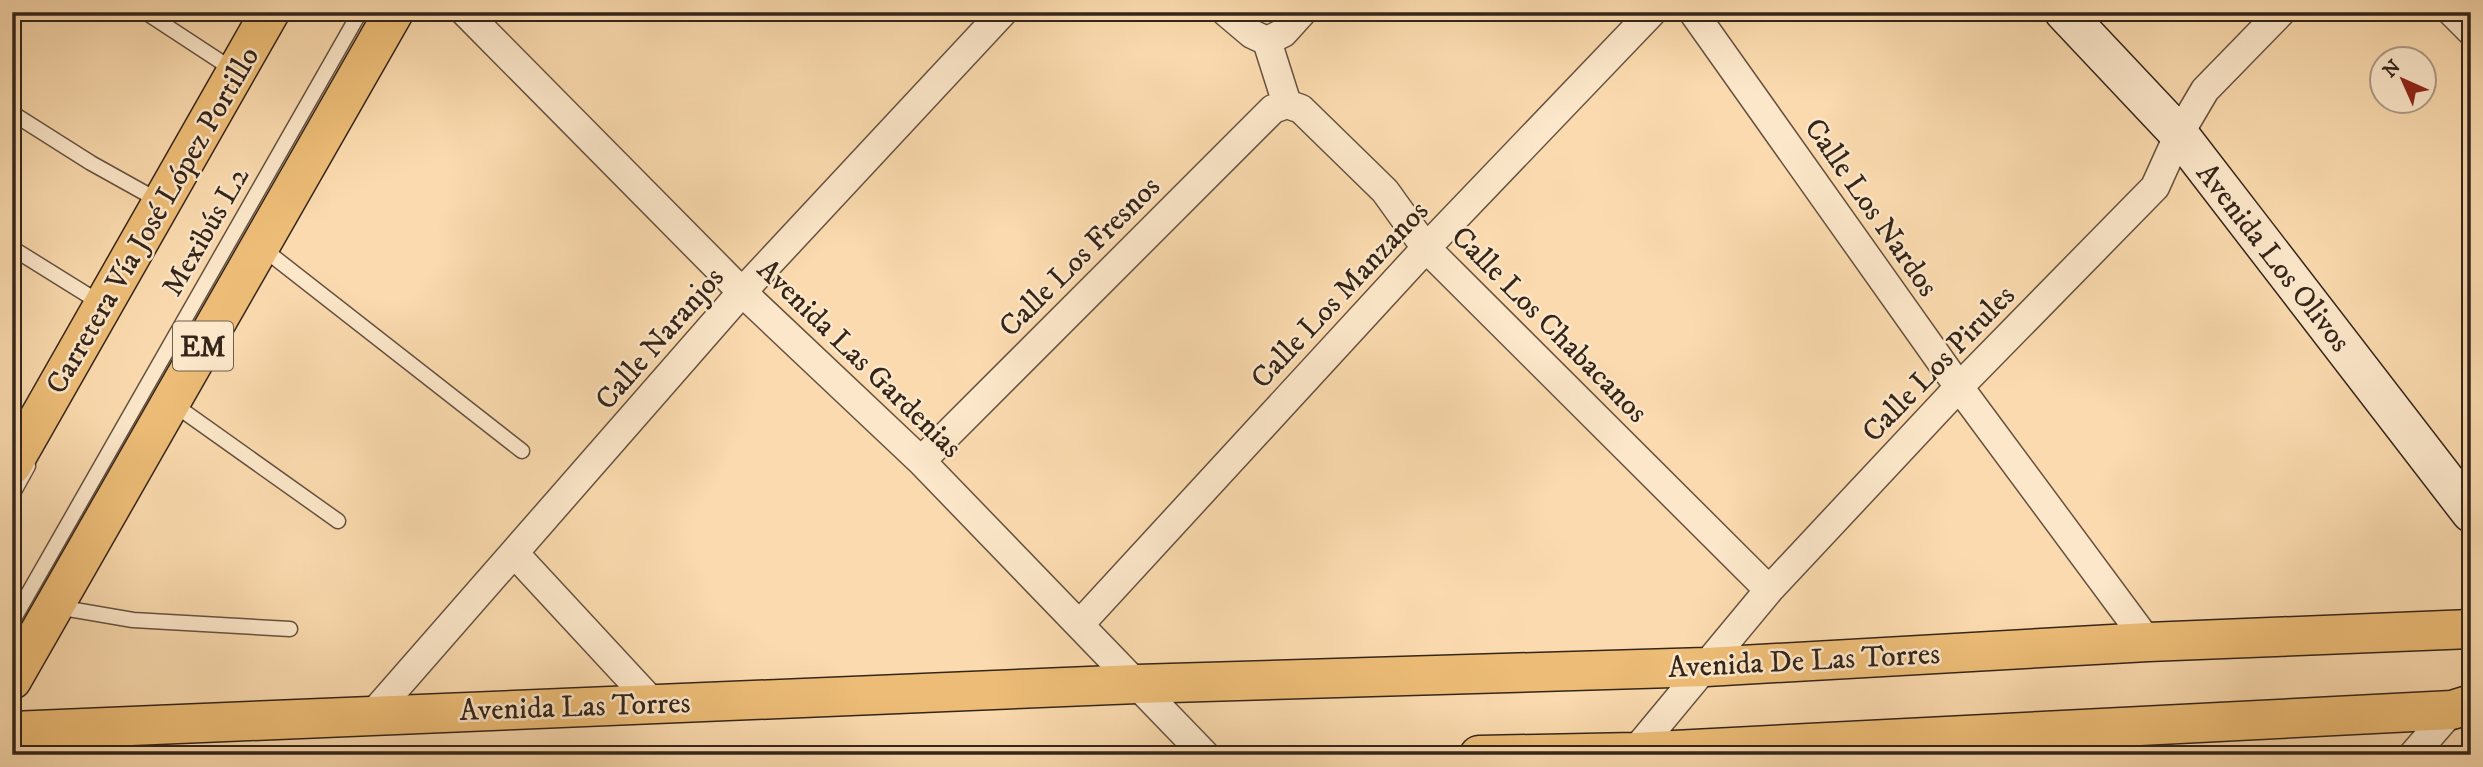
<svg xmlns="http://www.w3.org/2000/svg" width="2483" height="767" font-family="'IM FELL DW Pica',serif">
	<rect width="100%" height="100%" fill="#fadaae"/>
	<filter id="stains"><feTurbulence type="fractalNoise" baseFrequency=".00286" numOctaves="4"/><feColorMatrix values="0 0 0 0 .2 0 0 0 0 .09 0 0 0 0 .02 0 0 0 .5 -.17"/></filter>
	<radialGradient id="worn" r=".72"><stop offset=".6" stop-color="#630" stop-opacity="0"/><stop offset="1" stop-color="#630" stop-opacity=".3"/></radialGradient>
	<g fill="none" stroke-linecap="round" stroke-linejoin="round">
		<g stroke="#66523f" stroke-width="17">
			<path id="lane" d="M145 12 235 71
				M12 113 91 163 161 202
				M261 247 522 451
				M12 248 102 304
				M172 403 338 521
				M12 495 28 466
				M57 607 133 620 290 629
				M12 622 360 12
				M2058 731V755"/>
		</g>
		<g stroke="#66523f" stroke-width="31">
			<path id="street" d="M465 12 742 292 921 461 1205 755
				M1226 12 1252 34 1267 41
				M1693 12 1959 387 2148 642
				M2452 12 2471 31
				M1267 41 1287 104
				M1267 41 1283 33 1302 12
				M1287 104 1301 109 1385 191 1426 248 1769 590
				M921 461 1273 109 1287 104
				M515 554 653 703
				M1080 624 1426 248 1652 12
				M373 714 742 292 1003 12
				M1632 755 1769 590 1959 387 2155 187 2179 134 2205 90 2281 12
				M2413 755 2452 710"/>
		</g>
		<g stroke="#34251a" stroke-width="41">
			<path id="secondary" d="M2064 12 2179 134 2471 513"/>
		</g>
		<g stroke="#34251a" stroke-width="41">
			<path id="primary" d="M12 465 270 12
				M12 680 394 12
				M12 731 1137 684 1706 667 2148 642 2471 629
				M1479 755 1635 752 2452 710 2471 704"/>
		</g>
		<use href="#lane" stroke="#fce7ca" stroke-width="14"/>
		<use href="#street" stroke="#fce7ca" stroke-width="28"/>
		<use href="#secondary" stroke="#fce7ca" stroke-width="38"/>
		<use href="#primary" stroke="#edbd77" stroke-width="38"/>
	</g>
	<g text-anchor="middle" stroke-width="5" stroke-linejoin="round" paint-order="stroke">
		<rect fill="#fce7ca" stroke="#705f4f" stroke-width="2" x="173" y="321.5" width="60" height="49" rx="5"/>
		<g font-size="28" font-weight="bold" fill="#34251a">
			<text x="203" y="356">EM</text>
		</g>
		<g font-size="30" fill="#34251a" stroke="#fce7ca">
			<text transform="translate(1872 207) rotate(55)" y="10">Calle Los Nardos</text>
			<text transform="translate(152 220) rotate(-60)" y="10">Carretera Vía José López Portillo</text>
			<text transform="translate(205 231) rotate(-60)" y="10">Mexibús L2</text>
			<text transform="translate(1079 256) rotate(-45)" y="10">Calle Los Fresnos</text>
			<text transform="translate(2274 257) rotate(52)" y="10">Avenida Los Olivos</text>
			<text transform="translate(1339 294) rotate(-47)" y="10">Calle Los Manzanos</text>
			<text transform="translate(1550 324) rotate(45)" y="10">Calle Los Chabacanos</text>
			<text transform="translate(659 338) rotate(-49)" y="10">Calle Naranjos</text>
			<text transform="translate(860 358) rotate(44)" y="10">Avenida Las Gardenias</text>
			<text transform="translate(1938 363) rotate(-46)" y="10">Calle Los Pirules</text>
			<text transform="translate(1804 660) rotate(-3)" y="10">Avenida De Las Torres</text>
			<text transform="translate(575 706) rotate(-2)" y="10">Avenida Las Torres</text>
		</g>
	</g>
	<rect width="2483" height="767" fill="none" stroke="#fadaae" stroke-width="42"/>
	<rect x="14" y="14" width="2455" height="739" fill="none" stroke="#34251a" stroke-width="3.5"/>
	<rect x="21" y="21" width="2441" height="725" fill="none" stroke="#34251a" stroke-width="2"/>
	<g transform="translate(2403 80) rotate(315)"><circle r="33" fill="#fce7ca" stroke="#ac9984" stroke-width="2"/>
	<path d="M0-5L12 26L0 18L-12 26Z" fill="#8f2418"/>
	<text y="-10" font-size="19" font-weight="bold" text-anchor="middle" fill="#34251a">N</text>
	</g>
	<rect width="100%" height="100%" filter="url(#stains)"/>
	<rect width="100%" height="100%" fill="url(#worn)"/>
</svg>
